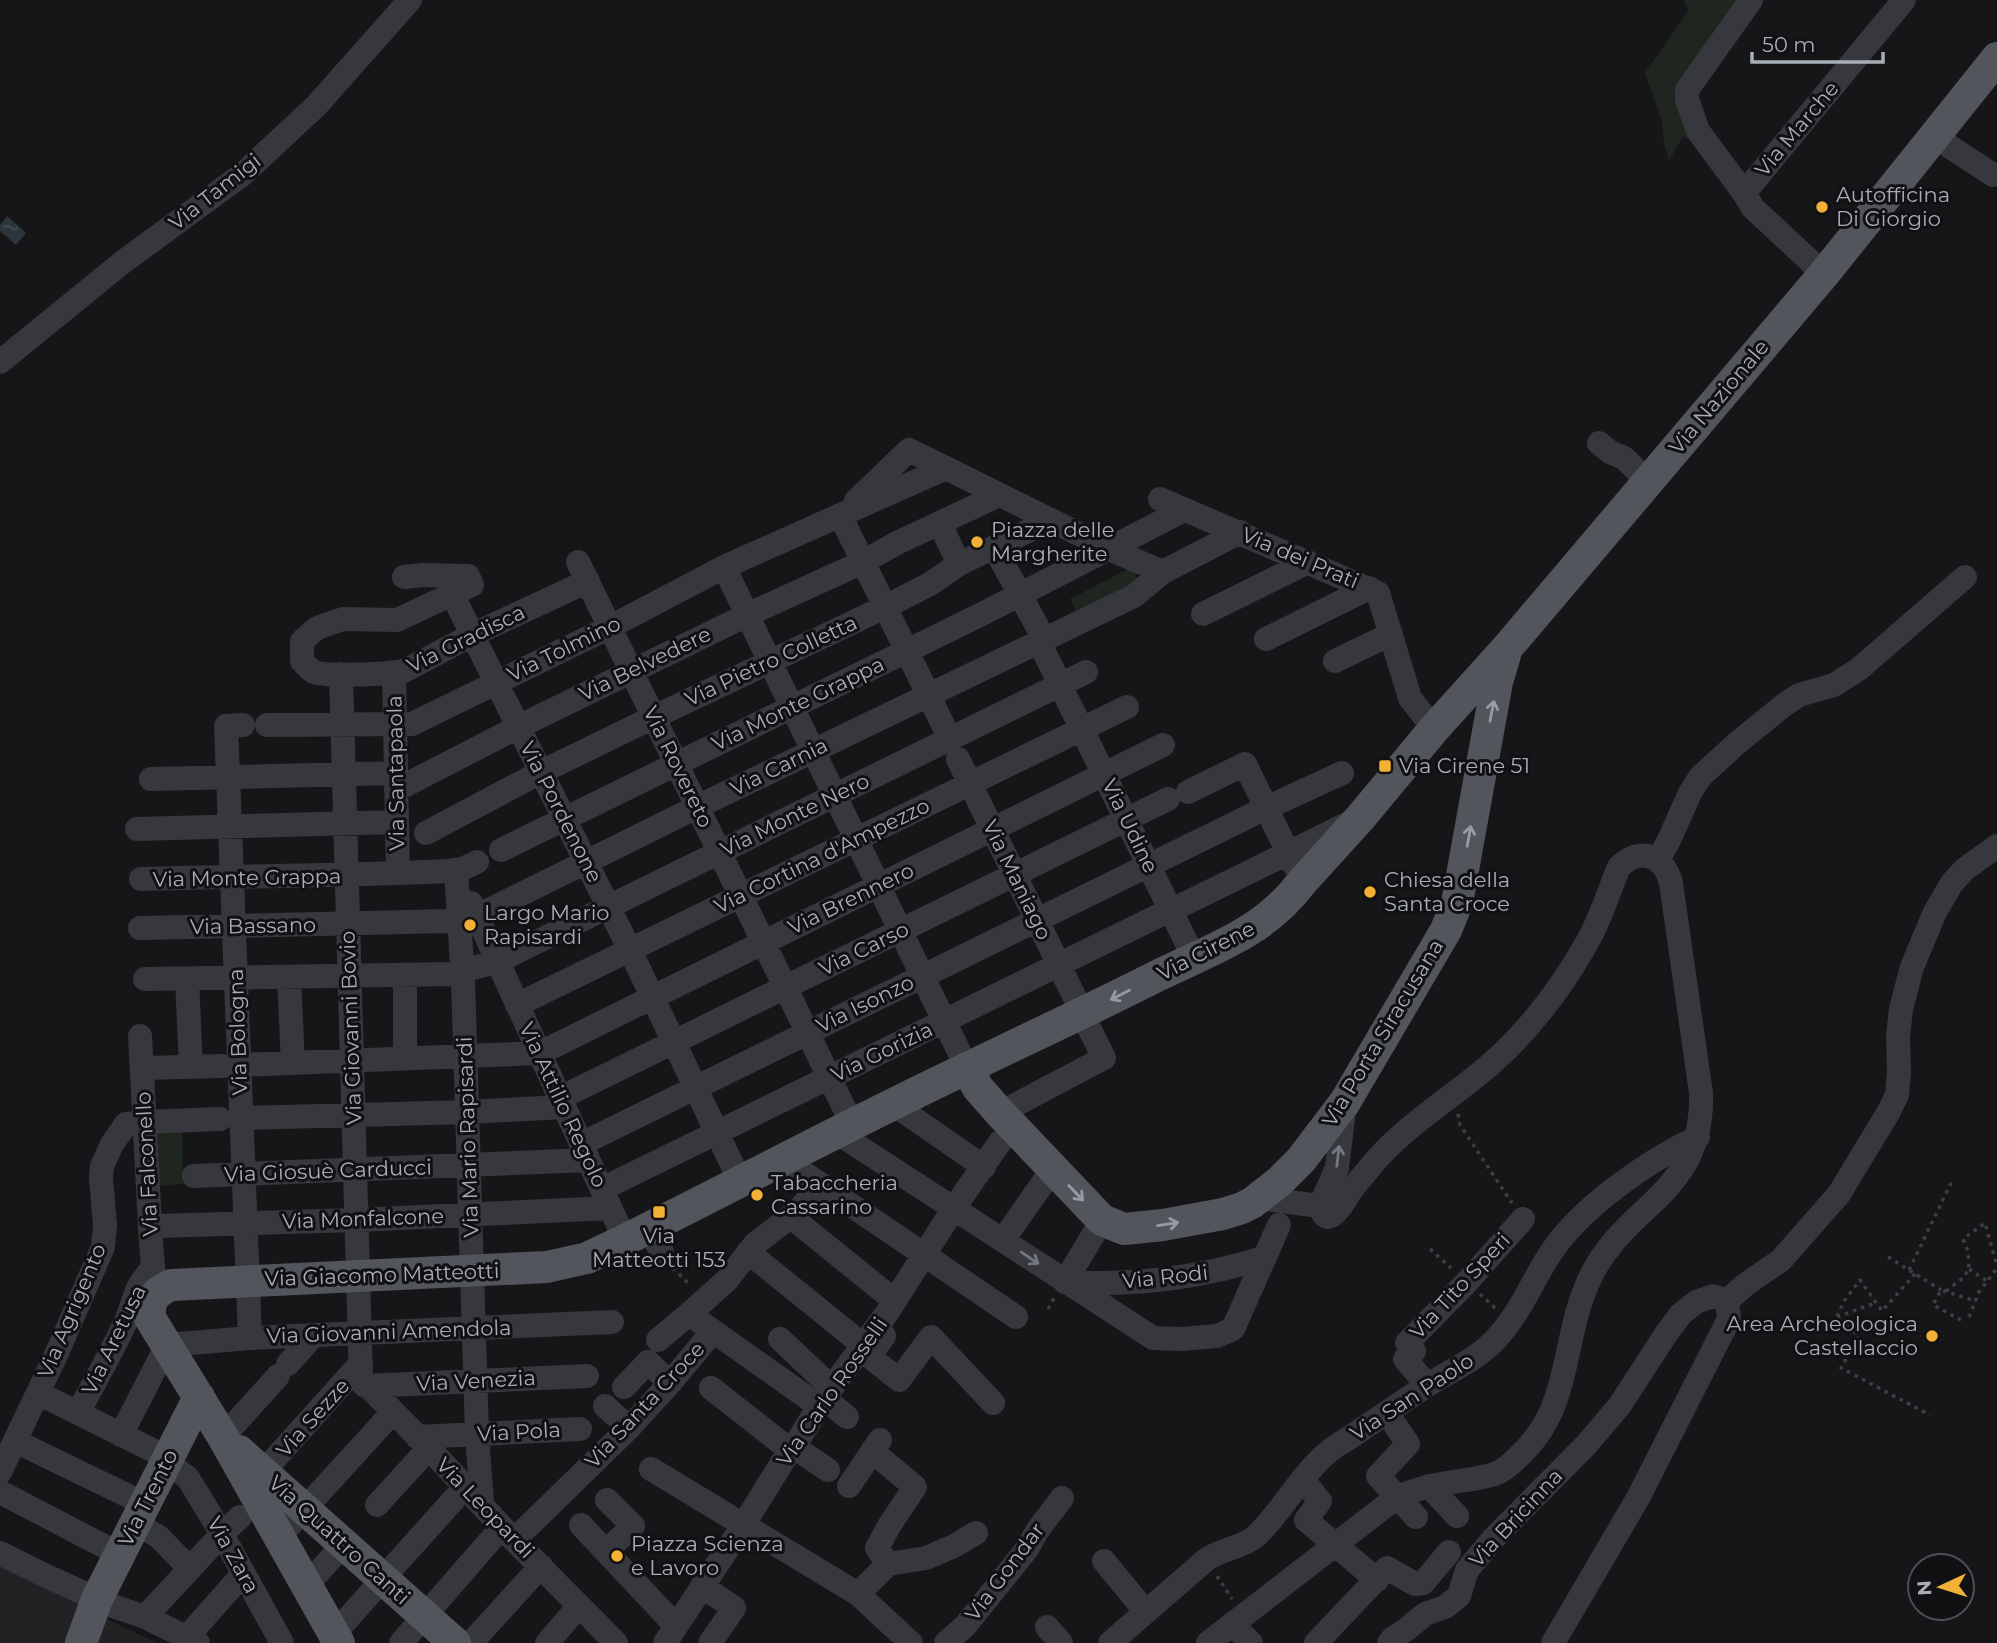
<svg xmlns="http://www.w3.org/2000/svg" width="1997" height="1643" font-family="Montserrat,sans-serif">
	<defs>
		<pattern id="water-ripples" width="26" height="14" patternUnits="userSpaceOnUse" patternTransform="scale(1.75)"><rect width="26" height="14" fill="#2c353c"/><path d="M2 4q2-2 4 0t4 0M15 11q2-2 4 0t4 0" fill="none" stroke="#485056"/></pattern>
	</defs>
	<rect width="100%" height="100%" fill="#161618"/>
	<path fill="#222225" d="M0 1563 85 1602 69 1643H0Z
		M105 1618 157 1643H95Z"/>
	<path fill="#1e261f" d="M1684 0H1741L1681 82 1694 142 1683 136 1669 161 1664 144 1662 122 1645 73 1688 11Z
		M1134 566 1137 580 1078 616 1070 599Z
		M182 1127 183 1184 156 1186V1129Z"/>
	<path fill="url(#water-ripples)" d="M7 216 26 233 16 245 0 231V225Z"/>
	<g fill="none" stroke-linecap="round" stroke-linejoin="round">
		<path stroke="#3d3f44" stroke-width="3.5" stroke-dasharray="3.5 5" stroke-linecap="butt" d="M1458 1114 1460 1125 1512 1203
			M1430 1249 1451 1268
			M1888 1257 1941 1290
			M673 1268 690 1285
			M1969 1269 1987 1281
			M1909 1270 1953 1179
			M1915 1274 1882 1311 1860 1280 1844 1301 1837 1317 1859 1336 1841 1368 1930 1415
			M1946 1291 1963 1278 1969 1269 1968 1251 1963 1239 1985 1223 1997 1266
			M1480 1294 1495 1308
			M1048 1309 1054 1298
			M1837 1317 1875 1303
			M1969 1317 1979 1292 1997 1268
			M1961 1320 1933 1305 1941 1290 1976 1301
			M1217 1576 1232 1599"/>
		<path stroke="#37383d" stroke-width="24" d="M1751 0 1687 90V99L1698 131 1744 193 1753 208 1824 274
			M1935 137 1993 175
			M1744 193 1904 0
			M0 362 123 262 243 174 316 106 410 0
			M1599 443 1610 452 1624 458 1648 481
			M1160 499 1378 593 1410 698 1434 729
			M856 501 909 450 946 468
			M840 515 950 739
			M940 524 959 564
			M994 547 1037 626
			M578 562 852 1124
			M724 567 967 1068
			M404 577 423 575 468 576 472 585 397 620 343 619 317 628 302 641V661C305 664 310 670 314 672 328 677 389 674 404 671L472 635 588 581
			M453 596 630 950 740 1181
			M1203 614 1308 562
			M1266 639 1369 588
			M1039 642 1060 684
			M1335 661 1391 634
			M394 673 398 873
			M341 674 361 1382
			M1065 695 1194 958
			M243 725 226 726 250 1338
			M267 725 412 724 610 627 724 567 946 468 1109 549 1163 572
			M958 759 1077 1002
			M151 779 396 773
			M396 790 518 727 747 615 863 562 897 543 999 495
			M1188 792 1245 764 1294 865
			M137 829 397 822
			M426 833 541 772 654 717 885 607 930 584 959 564 1051 520
			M501 850 982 614 1184 510
			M1162 859 1266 808 1342 773
			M1658 860 1669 840 1690 793 1700 777 1736 744 1784 705 1799 695 1834 685 1859 669 1965 577
			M456 871 463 980 477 1434 482 1504
			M141 879C243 876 345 876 448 871L462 869 477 862
			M471 903 625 1240
			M1182 905 1351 822
			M140 928 450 921 477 916 697 807 1134 596 1163 572 1240 532
			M405 975V1059
			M289 977 293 1063
			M145 979 453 974 498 961 1086 672
			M187 979 191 1067
			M517 1005 1127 707
			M140 1036 150 1226 153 1268 158 1292
			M239 1065 540 1053 1163 745
			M142 1068 222 1066
			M560 1098 1168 799
			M893 1104 984 1167
			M1000 1113 1104 1058 1082 1014
			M241 1118 467 1112 564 1107
			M836 1132 1153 1338 1181 1339 1217 1336 1233 1329 1279 1225
			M581 1144 1149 865
			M783 1159 1016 1317
			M194 1176 588 1160
			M602 1189 1162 914
			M1258 1198 1320 1206
			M1320 1206 1337 1168 1345 1102
			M791 1217 895 1301
			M158 1226 357 1220 610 1208
			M648 1229 662 1252
			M1003 1240 1045 1180
			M748 1252 863 1345
			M1065 1282C1132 1286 1199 1278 1263 1258
			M1065 1282 1102 1220
			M1727 1301 1745 1285 1781 1260 1839 1194 1888 1113 1897 1095 1899 1073 1898 1037 1901 1009 1912 967 1935 912 1952 883 1965 869 1997 846
			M713 1331 819 1406
			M884 1336 869 1356 899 1380 931 1337 993 1403
			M780 1339 832 1388
			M658 1340 689 1314
			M288 1364 313 1336
			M354 1372 429 1448 514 1540 616 1643
			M1427 1385 1405 1359 1414 1351 1407 1343 1467 1282 1523 1219
			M365 1386 587 1376
			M624 1387 648 1362 670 1383
			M711 1388 790 1450
			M38 1393 168 1458
			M824 1398 847 1417
			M605 1406 629 1428
			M78 1413C94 1383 112 1352 126 1321 137 1296 132 1290 153 1268
			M1387 1413 1408 1444 1378 1476 1416 1517
			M121 1435 167 1345 250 1338 612 1322
			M223 1437 278 1376
			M417 1437 580 1429
			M15 1441 145 1504
			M794 1447 828 1470
			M872 1451 915 1487 889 1526 877 1548 888 1564
			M651 1469 858 1594 911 1643
			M179 1471 188 1478 222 1534 282 1643
			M0 1472 56 1355 103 1247 105 1225 101 1179 102 1166 112 1144 126 1124 144 1122 220 1119
			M263 1472 361 1363
			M1303 1480 1320 1501 1306 1520 1377 1580
			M849 1486 880 1440
			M1429 1486 1457 1516
			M0 1492 119 1554
			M377 1505 429 1448
			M135 1523 159 1537 190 1569
			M581 1525 676 1626
			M279 1537 393 1412
			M514 1540 629 1428 670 1383 713 1331 689 1314 727 1280 755 1244 799 1210 820 1184
			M606 1551 633 1526 607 1500
			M0 1553 42 1574 110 1605 145 1617 198 1643
			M1104 1561 1145 1611
			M395 1565 465 1487
			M306 1586 344 1544
			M702 1586 734 1608 710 1643
			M858 1594 888 1564 926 1558 954 1546 976 1533
			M145 1617 222 1534 240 1517
			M1232 1624 1251 1643
			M1047 1627 1061 1643
			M334 1634 383 1579
			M187 1637 243 1574
			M401 1643 502 1527
			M471 1643 541 1566
			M547 1643 579 1606
			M665 1643 744 1524 790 1450 794 1447 824 1398 887 1313 954 1208 1000 1142
			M946 1643 965 1626 1027 1549 1037 1531 1062 1498
			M1110 1643 1207 1559C1221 1550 1238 1548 1252 1539 1262 1532 1271 1520 1278 1511 1297 1487 1318 1454 1346 1440 1373 1422 1399 1404 1426 1386 1448 1372 1474 1361 1493 1342 1518 1317 1530 1286 1548 1257 1578 1209 1647 1161 1698 1137
			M1208 1643 1397 1497C1408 1493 1420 1488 1432 1486 1453 1481 1475 1480 1495 1474 1503 1471 1511 1464 1517 1458 1574 1407 1560 1341 1590 1278 1626 1202 1704 1195 1701 1093L1671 883C1664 855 1640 846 1619 867 1608 893 1600 922 1585 946 1561 988 1529 1030 1492 1063 1451 1099 1400 1128 1367 1171 1361 1178 1355 1185 1350 1192 1345 1200 1327 1234 1320 1206
			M1316 1643 1387 1568 1415 1584 1423 1583 1449 1552
			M1389 1643 1393 1638 1407 1629 1425 1614 1445 1607 1459 1596 1467 1570 1493 1539 1587 1444 1620 1405 1666 1334 1681 1314 1696 1302 1713 1296 1727 1301 1729 1319 1638 1498 1553 1643"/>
		<path stroke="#53555c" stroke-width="32" d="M967 1068 978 1088 1000 1113 1102 1220 1124 1229 1163 1225 1223 1214 1242 1208 1252 1203 1280 1181 1301 1160 1345 1102 1446 930 1457 903 1497 682 1505 655
			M239 1451 455 1643
			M81 1643 97 1599 199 1397
			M339 1643 223 1437 150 1318C149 1299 154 1293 171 1285L547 1267 587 1258 625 1240C737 1184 848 1125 961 1071 1027 1039 1092 1009 1157 976 1212 949 1264 933 1302 882L1361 817 1434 729 1507 648 1824 274 1997 58"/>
	</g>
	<defs><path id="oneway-shaft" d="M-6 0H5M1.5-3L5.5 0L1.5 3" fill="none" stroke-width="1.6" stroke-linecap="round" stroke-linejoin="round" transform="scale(1.75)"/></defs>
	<g stroke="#979ba6">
		<use href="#oneway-shaft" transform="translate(1492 711) rotate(-79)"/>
		<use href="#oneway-shaft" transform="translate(1469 836) rotate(-80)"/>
		<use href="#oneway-shaft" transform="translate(1120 995) rotate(153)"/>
		<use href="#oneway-shaft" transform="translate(1076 1193) rotate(46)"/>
		<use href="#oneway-shaft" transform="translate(1168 1224) rotate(-9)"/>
	</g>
	<g stroke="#757881">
		<use href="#oneway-shaft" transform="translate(1338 1156) rotate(-83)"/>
		<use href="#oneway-shaft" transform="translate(1030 1258) rotate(34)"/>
	</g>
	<g fill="#f2b134" stroke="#111113" stroke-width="2.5">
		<circle cx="1822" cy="207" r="7"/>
		<circle cx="977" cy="542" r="7"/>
		<rect x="1378" y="759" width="14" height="14" rx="3.5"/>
		<circle cx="1370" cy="892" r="7"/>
		<circle cx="470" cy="925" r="7"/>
		<circle cx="757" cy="1195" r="7"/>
		<rect x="652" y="1205" width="14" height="14" rx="3.5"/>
		<circle cx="1932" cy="1336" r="7"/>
		<circle cx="617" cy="1556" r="7"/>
	</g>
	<g text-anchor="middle" stroke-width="6" stroke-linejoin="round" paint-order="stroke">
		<g font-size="21" fill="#a8adb8" stroke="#111113">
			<text transform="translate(1797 129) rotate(-50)" y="7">Via Marche</text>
			<text transform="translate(215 192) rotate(-38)" y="7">Via Tamigi</text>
			<text transform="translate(1719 397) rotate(-50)" y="7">Via Nazionale</text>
			<text transform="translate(1300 558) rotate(23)" y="7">Via dei Prati</text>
			<text transform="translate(466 639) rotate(-26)" y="7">Via Gradisca</text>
			<text transform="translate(564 649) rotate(-26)" y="7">Via Tolmino</text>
			<text transform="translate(771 661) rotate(-25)" y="7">Via Pietro Colletta</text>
			<text transform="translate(645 664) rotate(-26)" y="7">Via Belvedere</text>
			<text transform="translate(798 704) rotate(-26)" y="7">Via Monte Grappa</text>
			<text transform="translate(678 767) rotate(64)" y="7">Via Rovereto</text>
			<text transform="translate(779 767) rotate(-26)" y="7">Via Carnia</text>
			<text transform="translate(396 773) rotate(-91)" y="7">Via Santapaola</text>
			<text transform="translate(561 812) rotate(63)" y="7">Via Pordenone</text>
			<text transform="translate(795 815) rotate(-26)" y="7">Via Monte Nero</text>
			<text transform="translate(1130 826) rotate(64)" y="7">Via Udine</text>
			<text transform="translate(822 856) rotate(-26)" y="7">Via Cortina d'Ampezzo</text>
			<text transform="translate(247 878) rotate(-1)" y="7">Via Monte Grappa</text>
			<text transform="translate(1017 880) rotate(64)" y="7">Via Maniago</text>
			<text transform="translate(851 899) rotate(-26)" y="7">Via Brennero</text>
			<text transform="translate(253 926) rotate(-1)" y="7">Via Bassano</text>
			<text transform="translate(864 949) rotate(-26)" y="7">Via Carso</text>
			<text transform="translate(1206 951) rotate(-27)" y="7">Via Cirene</text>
			<text transform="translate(865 1004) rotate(-26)" y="7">Via Isonzo</text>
			<text transform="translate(351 1028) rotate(-92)" y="7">Via Giovanni Bovio</text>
			<text transform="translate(238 1032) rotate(-92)" y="7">Via Bologna</text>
			<text transform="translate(1383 1033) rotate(-59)" y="7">Via Porta Siracusana</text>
			<text transform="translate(882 1052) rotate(-26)" y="7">Via Gorizia</text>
			<text transform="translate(563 1105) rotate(65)" y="7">Via Attilio Regolo</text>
			<text transform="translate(468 1137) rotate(-92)" y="7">Via Mario Rapisardi</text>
			<text transform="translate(147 1164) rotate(-93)" y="7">Via Falconello</text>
			<text transform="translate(328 1171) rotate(-2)" y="7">Via Giosuè Carducci</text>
			<text transform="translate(363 1219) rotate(-2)" y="7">Via Monfalcone</text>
			<text transform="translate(382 1275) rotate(-2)" y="7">Via Giacomo Matteotti</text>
			<text transform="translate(1165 1277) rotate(-6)" y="7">Via Rodi</text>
			<text transform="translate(1460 1286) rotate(-47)" y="7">Via Tito Speri</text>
			<text transform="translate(72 1311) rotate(-67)" y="7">Via Agrigento</text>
			<text transform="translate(389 1332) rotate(-2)" y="7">Via Giovanni Amendola</text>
			<text transform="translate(114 1340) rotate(-64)" y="7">Via Aretusa</text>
			<text transform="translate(476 1381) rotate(-3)" y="7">Via Venezia</text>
			<text transform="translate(832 1392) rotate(-55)" y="7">Via Carlo Rosselli</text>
			<text transform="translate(1412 1397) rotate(-33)" y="7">Via San Paolo</text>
			<text transform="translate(645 1405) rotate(-47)" y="7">Via Santa Croce</text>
			<text transform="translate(313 1418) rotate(-48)" y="7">Via Sezze</text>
			<text transform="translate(519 1432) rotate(-3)" y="7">Via Pola</text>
			<text transform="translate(148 1498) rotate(-63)" y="7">Via Trento</text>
			<text transform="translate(485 1508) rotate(46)" y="7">Via Leopardi</text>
			<text transform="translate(1516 1518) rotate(-47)" y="7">Via Bricinna</text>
			<text transform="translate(339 1540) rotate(42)" y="7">Via Quattro Canti</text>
			<text transform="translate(233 1555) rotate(61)" y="7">Via Zara</text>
			<text transform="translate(1005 1572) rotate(-53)" y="7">Via Gondar</text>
		</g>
		<g font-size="21" fill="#a8adb8" stroke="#111113" text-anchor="start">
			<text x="1836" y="202">Autofficina<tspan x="1836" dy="24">Di Giorgio</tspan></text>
			<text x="991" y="537">Piazza delle<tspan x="991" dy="24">Margherite</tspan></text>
			<text x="1399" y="773">Via Cirene 51</text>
			<text x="1384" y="887">Chiesa della<tspan x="1384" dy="24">Santa Croce</tspan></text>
			<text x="484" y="920">Largo Mario<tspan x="484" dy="24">Rapisardi</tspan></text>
			<text x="771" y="1190">Tabaccheria<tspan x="771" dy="24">Cassarino</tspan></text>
			<text x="659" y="1243" text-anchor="middle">Via<tspan x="659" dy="24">Matteotti 153</tspan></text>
			<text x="1918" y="1331" text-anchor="end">Area Archeologica<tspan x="1918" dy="24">Castellaccio</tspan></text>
			<text x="631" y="1551">Piazza Scienza<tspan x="631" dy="24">e Lavoro</tspan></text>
		</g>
	</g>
	<g transform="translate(1941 1587) rotate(266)"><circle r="33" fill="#111113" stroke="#4d4f55" stroke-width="2"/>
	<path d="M0-5L12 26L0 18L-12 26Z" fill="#f2b134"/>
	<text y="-10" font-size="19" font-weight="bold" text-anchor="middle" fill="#a8adb8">N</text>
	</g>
	<path d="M1752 52v10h131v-10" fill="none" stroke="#a8adb8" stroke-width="3.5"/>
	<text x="1762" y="52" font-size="21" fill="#a8adb8" stroke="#111113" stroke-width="5" paint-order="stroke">50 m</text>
</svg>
